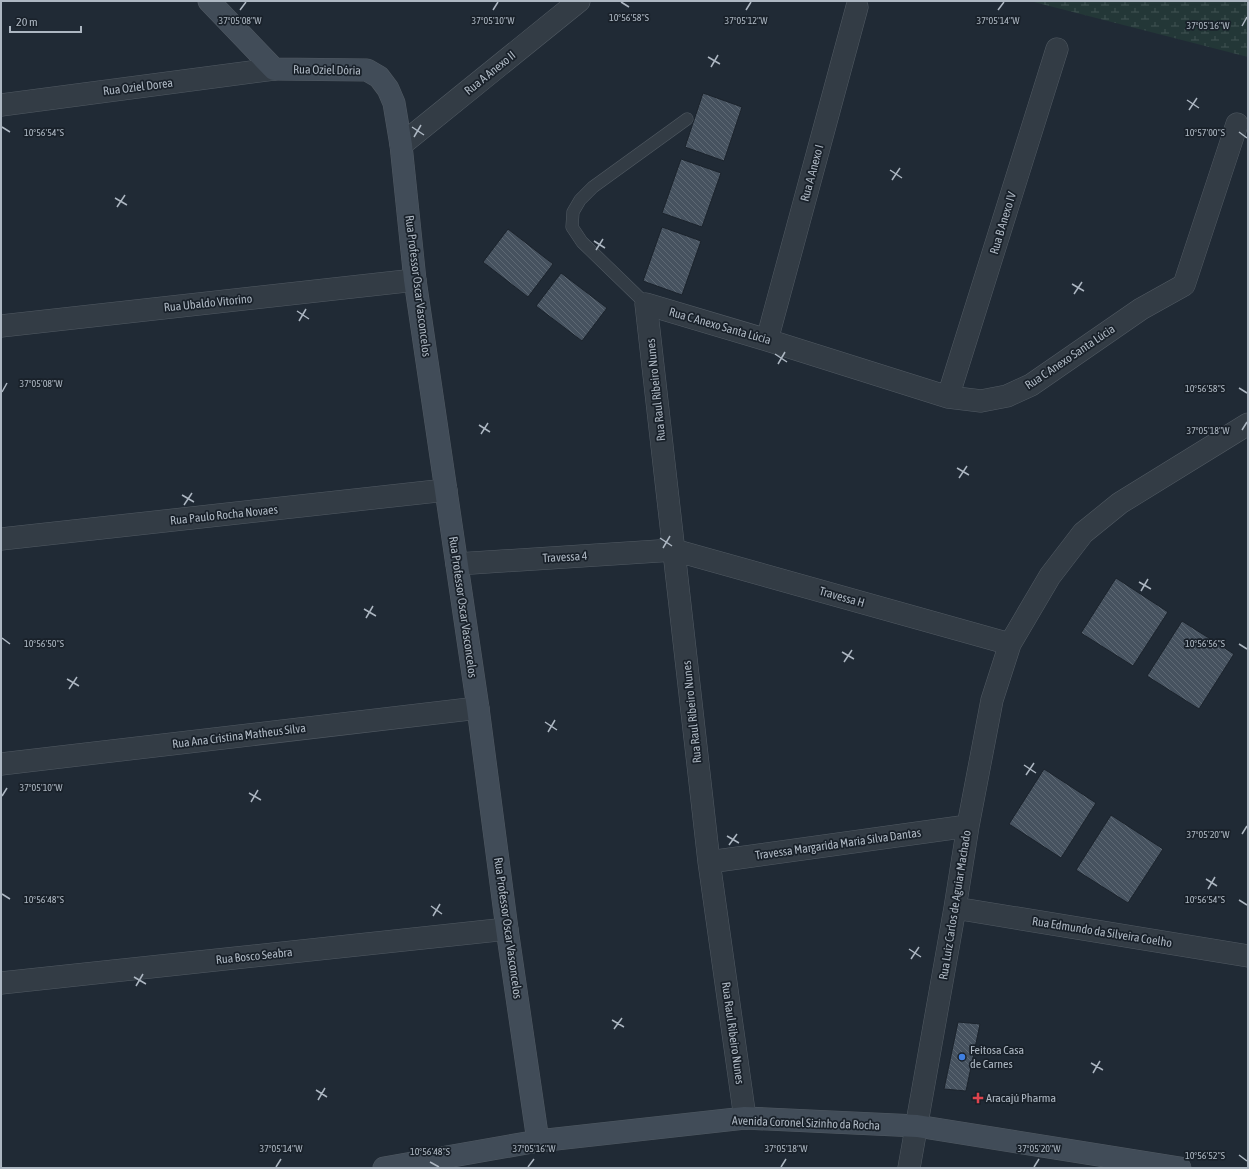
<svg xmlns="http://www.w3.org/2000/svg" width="1249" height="1169" font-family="'Asap Condensed',sans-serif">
	<defs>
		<pattern id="wetland-marsh" width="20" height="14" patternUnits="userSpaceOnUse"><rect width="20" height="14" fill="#233737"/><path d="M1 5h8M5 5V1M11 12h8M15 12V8" fill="none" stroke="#405252"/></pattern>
		<pattern id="building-back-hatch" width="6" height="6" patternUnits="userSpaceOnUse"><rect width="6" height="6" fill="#46525f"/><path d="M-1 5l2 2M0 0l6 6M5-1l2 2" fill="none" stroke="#5e6974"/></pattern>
	</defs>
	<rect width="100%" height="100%" fill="#202a35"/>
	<path fill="url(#wetland-marsh)" d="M1030 1H1248V57Z"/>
	<path fill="url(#building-back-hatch)" stroke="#1b232c" d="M703 93 742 107 724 161 685 147Z
		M681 159 721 173 702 227 662 213Z
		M662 227 701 241 682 295 643 281Z
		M508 229 553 264 528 297 483 262Z
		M561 273 607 308 582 341 536 306Z
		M1116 578 1168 612 1133 666 1081 633Z
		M1182 621 1234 654 1199 709 1147 676Z
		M1044 769 1096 803 1061 858 1009 824Z
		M1111 815 1163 849 1128 903 1076 870Z
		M958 1022 980 1024 966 1091 944 1089Z"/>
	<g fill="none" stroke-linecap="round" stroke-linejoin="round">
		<g stroke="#515a63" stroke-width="13">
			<path id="lane" d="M646 304 582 242 572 227 573 212 580 200 593 187 687 119"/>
		</g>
		<g stroke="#515a63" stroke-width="23">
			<path id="street" d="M1 105 274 69
				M401 145 579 1
				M1 326 415 280
				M767 340 857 7
				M948 397 1057 49
				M1 539 446 490
				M457 564 674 550 1010 644
				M1 764 478 708
				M709 862 968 826
				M955 908 1248 956
				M1 983 507 929
				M745 1118 709 862 646 304 767 340 948 397 981 401 1007 396 1031 385 1141 309 1184 285 1237 124
				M909 1168 955 908 968 826 992 700 1010 644 1050 576 1083 533 1120 503 1248 424"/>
		</g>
		<g stroke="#515a63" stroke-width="23">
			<path id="secondary" d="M209 1 274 69 367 70 379 77 388 89 394 103 401 145 415 280 478 708 507 929 538 1141
				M384 1168 538 1141 745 1118 917 1126 1180 1168"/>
		</g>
		<use href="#lane" stroke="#333c45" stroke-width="12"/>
		<use href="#street" stroke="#333c45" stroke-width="22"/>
		<use href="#secondary" stroke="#414c58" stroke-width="22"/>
	</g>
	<path fill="none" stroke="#adb7c2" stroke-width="1.5" d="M621 2 629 7M240 10 246 2M493 10 498 2M746 10 751 2M998 10 1004 2M1242 26 1247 17M708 57 720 64M711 67 718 55M1187 100 1199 108M1189 110 1197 98M2 127 10 132M412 127 424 135M1239 132 1247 138M414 137 421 125M890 170 902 178M892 180 900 168M115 198 127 205M117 207 125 195M594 241 605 248M596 250 603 239M1072 284 1084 291M1074 294 1082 282M297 311 309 319M299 321 306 309M775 354 787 362M778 364 785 352M1239 388 1247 393M2 392 7 383M479 425 490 432M1242 430 1247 422M481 434 488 423M957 468 969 475M959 478 967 466M182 495 194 502M184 505 192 493M660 538 672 546M663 548 670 536M1139 582 1151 589M1141 591 1148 579M364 609 376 616M366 618 373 606M2 638 10 644M1239 644 1247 649M842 652 854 659M844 662 852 650M67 679 79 686M69 689 77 677M545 722 557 730M548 732 555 720M1024 765 1036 773M1026 775 1034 763M249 793 261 800M2 796 7 788M251 802 258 790M1242 834 1247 826M727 836 739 843M729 845 737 834M1206 879 1217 886M1208 889 1215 877M2 894 10 899M1239 900 1247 905M431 906 442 914M433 916 440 904M909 949 921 957M911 959 919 947M134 977 146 984M136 986 143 974M612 1020 624 1027M614 1029 622 1018M1091 1063 1103 1070M1093 1073 1100 1061M316 1090 327 1097M318 1100 325 1088M1239 1155 1247 1161M430 1162 439 1167M276 1167 281 1159M528 1167 534 1159M781 1167 786 1159M1034 1167 1039 1159"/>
	<circle fill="#3f7fe0" stroke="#19212a" stroke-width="1.5" cx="962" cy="1057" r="4"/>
	<path fill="#e0444e" stroke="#19212a" stroke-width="1.5" d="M976 1092h4v4h4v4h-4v4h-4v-4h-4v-4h4z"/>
	<g text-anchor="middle" stroke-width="3.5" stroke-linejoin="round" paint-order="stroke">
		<g font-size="12" fill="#adb7c2" stroke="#19212a">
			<text transform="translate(327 70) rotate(1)" y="4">Rua Oziel Dória</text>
			<text transform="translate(490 73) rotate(-39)" y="4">Rua A Anexo II</text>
			<text transform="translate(138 87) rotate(-7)" y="4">Rua Oziel Dorea</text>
			<text transform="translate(812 173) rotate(-75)" y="4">Rua A Anexo I</text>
			<text transform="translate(1003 223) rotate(-73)" y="4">Rua B Anexo IV</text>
			<text transform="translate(418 286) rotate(83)" y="4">Rua Professor Oscar Vasconcelos</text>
			<text transform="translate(208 303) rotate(-6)" y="4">Rua Ubaldo Vitorino</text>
			<text transform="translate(720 326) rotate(16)" y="4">Rua C Anexo Santa Lúcia</text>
			<text transform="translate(1070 357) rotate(-34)" y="4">Rua C Anexo Santa Lúcia</text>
			<text transform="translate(656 390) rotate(-96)" y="4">Rua Raul Ribeiro Nunes</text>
			<text transform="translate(224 515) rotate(-6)" y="4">Rua Paulo Rocha Novaes</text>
			<text transform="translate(565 557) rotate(-3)" y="4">Travessa 4</text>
			<text transform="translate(842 597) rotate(16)" y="4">Travessa H</text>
			<text transform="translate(463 607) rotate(82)" y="4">Rua Professor Oscar Vasconcelos</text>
			<text transform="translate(692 712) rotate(-96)" y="4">Rua Raul Ribeiro Nunes</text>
			<text transform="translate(239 736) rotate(-7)" y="4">Rua Ana Cristina Matheus Silva</text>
			<text transform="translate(838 844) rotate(-8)" y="4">Travessa Margarida Maria Silva Dantas</text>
			<text transform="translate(955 905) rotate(-81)" y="4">Rua Luiz Carlos de Aguiar Machado</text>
			<text transform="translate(508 928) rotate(82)" y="4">Rua Professor Oscar Vasconcelos</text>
			<text transform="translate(1102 932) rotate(9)" y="4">Rua Edmundo da Silveira Coelho</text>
			<text transform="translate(254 956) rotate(-6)" y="4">Rua Bosco Seabra</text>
			<text transform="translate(733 1033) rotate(82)" y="4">Rua Raul Ribeiro Nunes</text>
			<text transform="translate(806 1123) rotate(2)" y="4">Avenida Coronel Sizinho da Rocha</text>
		</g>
		<g font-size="12" fill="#adb7c2" stroke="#19212a" text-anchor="start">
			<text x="970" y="1054">Feitosa Casa<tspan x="970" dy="14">de Carnes</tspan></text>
			<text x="986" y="1102">Aracajú Pharma</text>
		</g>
	</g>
	<g font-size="10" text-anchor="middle" fill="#adb7c2" stroke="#19212a" stroke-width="3.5" stroke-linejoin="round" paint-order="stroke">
		<text x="629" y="21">10°56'58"S</text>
		<text x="240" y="24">37°05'08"W</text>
		<text x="493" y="24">37°05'10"W</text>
		<text x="746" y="24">37°05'12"W</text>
		<text x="998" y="24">37°05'14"W</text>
		<text x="1208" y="29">37°05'16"W</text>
		<text x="44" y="136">10°56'54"S</text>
		<text x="1205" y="136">10°57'00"S</text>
		<text x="41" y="387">37°05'08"W</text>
		<text x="1205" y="392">10°56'58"S</text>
		<text x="1208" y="434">37°05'18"W</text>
		<text x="44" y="647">10°56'50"S</text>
		<text x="1205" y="647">10°56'56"S</text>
		<text x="41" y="791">37°05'10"W</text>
		<text x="1208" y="838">37°05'20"W</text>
		<text x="44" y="903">10°56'48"S</text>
		<text x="1205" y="903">10°56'54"S</text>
		<text x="281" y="1152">37°05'14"W</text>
		<text x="534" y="1152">37°05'16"W</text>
		<text x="786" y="1152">37°05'18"W</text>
		<text x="1039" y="1152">37°05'20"W</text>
		<text x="430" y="1155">10°56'48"S</text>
		<text x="1205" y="1159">10°56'52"S</text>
	</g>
	<rect width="1249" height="1169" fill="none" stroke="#adb7c2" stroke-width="4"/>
	<path d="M10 26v6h71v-6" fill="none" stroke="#adb7c2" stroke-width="2"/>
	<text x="16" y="26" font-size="12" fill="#adb7c2" stroke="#19212a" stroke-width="3" paint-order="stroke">20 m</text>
</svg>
